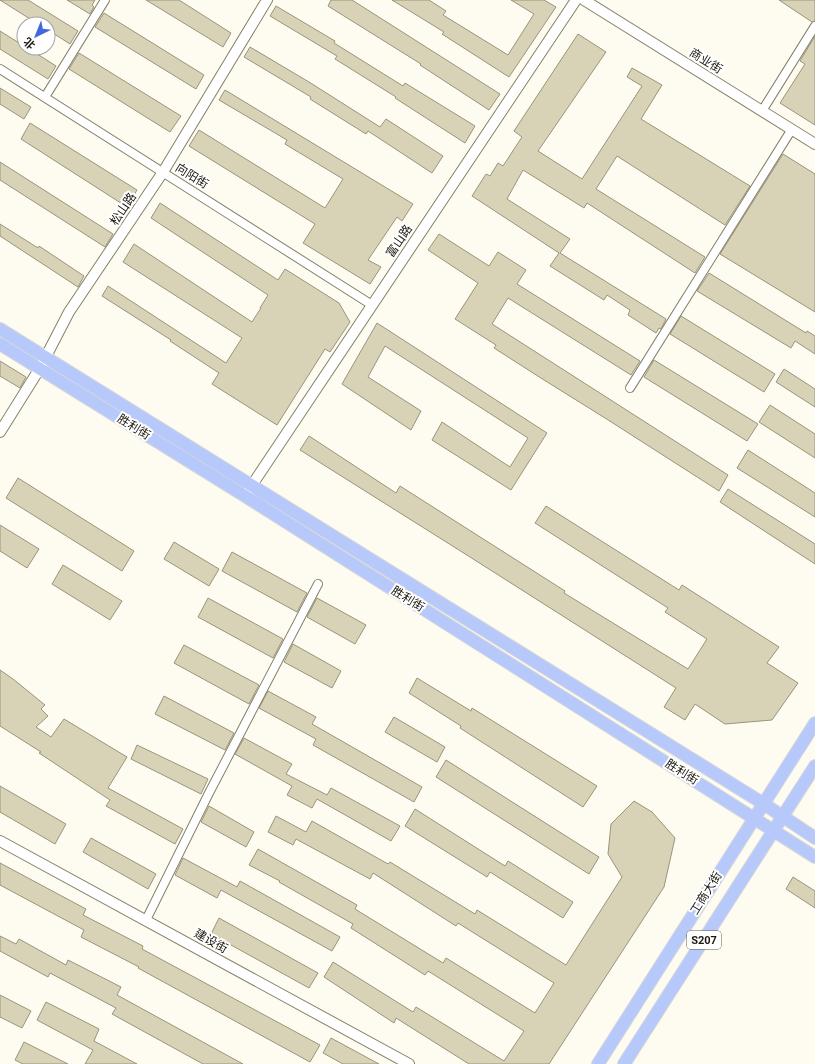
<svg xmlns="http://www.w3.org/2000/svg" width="815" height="1064" font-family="Roboto,'Noto Sans SC',sans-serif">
	<rect width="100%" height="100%" fill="#fefcf1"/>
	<path fill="#d8d3b7" stroke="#99947a" d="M0 0H28L78 31 70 44 48 30V24H38Z
		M67 0H95L92 5 94 7 90 14Z
		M146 0H179L231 33 223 47Z
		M331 0H352L500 94 489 110 420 65 421 64 328 6Z
		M392 0H429L446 11 443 15 508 55 534 14 511 0H544L556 7 509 77 442 34 444 32Z
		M779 0H815V21L812 22Z
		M276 6 335 41 334 43 403 86 405 83 475 126 465 143 395 98 396 97 335 59 337 56 270 16Z
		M104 13 204 75 196 89 95 27Z
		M0 31 24 46V48H28L56 66 48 79 0 49Z
		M578 34 606 52 538 151 582 179 642 86 627 77 632 68 662 85 641 119 750 186 725 225 617 156 596 189 705 257 695 273 587 203 584 208 523 170 507 199 570 239 560 253 666 319 661 329 659 328 656 333 628 315 630 310 607 295 604 300 550 266 559 253 472 196 486 174 490 176 498 163 503 166 522 137 514 131Z
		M815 36V125L780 103 805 64 800 61Z
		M250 47 309 82 380 127 386 119 443 156 432 173 368 131 366 134 310 99 311 97 244 57Z
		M79 53 181 116 170 132 69 69Z
		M0 88 31 107 24 119 0 104Z
		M225 90 413 204 402 221 397 217 368 260 381 267 370 284 303 243 315 224 189 146 199 130 325 208 343 179 285 144 287 140 219 100Z
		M30 123 137 190 127 207 21 139Z
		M783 154 815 174V312L720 254Z
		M0 162 113 234 105 247 0 180Z
		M160 203 278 280 285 269 339 303 350 322 330 352 325 349 277 425 212 384 219 373 170 341 171 340 102 296 108 286 226 363 242 338 123 262 134 244 252 322 261 308H260L268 295 151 218Z
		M0 224 38 248 39 246 84 276 78 287 0 236Z
		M439 234 489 266 498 252 526 270 517 284 640 361 631 375 508 298 492 324 728 475 719 491 605 418 544 380 494 348 496 345 455 319 478 283 428 250Z
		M709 273 806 333 807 331 815 336V354L795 341 791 348 697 291Z
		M681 316 775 374 764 392 670 334Z
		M377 323 547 433 511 490 432 440 442 422 510 467 528 438 385 346 368 377 421 411 411 430 342 384Z
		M654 360 758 424 747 441 644 377Z
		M0 361 26 377 20 388 0 376Z
		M784 369 815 389V407L776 382Z
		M770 405 815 434V458L759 422Z
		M309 436 396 493 400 486 565 591 564 593 688 669 707 639 665 612 668 608 535 523 546 506 679 590 682 585 779 647 767 663 798 683 772 720 725 724 695 704 685 720 664 707 676 688 470 557 300 450Z
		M748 450 815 493V517L737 468Z
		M18 478 134 551 122 571 6 498Z
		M728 489 815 544V564L720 502Z
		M0 525 39 549 27 568 0 551Z
		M174 542 219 569 209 586 164 559Z
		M232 552 307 593 297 612 222 571Z
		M63 565 122 601 110 620 52 584Z
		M208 598 283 639 273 658 198 617Z
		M317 598 366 625 355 644 307 617Z
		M293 644 341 671 332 688 284 662Z
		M184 645 259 685 249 704 174 663Z
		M0 670 13 679 45 705 41 709 48 716 36 727 51 737 64 719 127 757 108 788 183 829 175 844 106 806 110 800 39 753 41 752 0 726Z
		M417 678 471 711 472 708 597 786 583 807 460 728 461 726 409 693Z
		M268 691 316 717 312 724 422 787 414 802 313 745 316 739 259 708Z
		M164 696 234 733 225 750 155 714Z
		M394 717 445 747 437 762 385 732Z
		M244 738 292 764 286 774 327 795 331 788 400 826 391 841 317 799 312 808 287 795 292 786 235 754Z
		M137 745 208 779 201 794 131 759Z
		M446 760 599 857 589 874 436 777Z
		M0 786 66 824 55 844 0 812Z
		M634 801 652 812 675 838 664 887 549 1064H469L396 1018 394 1023 324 977 333 962 413 1012 416 1007 504 1061 524 1031 428 971 425 975 351 928 353 924 279 882 280 881 249 865 258 849 357 905 355 909 443 963 446 958 535 1013 554 983 458 923 456 926 373 873 370 879 296 839 293 845 268 832 276 816 306 832 312 821 388 864 390 862 475 914 477 910 566 965 622 877 608 854 611 824Z
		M209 806 254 832 246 847 201 822Z
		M415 809 505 866 508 861 573 902 563 918 490 872 487 877 405 826Z
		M91 838 156 874 148 889 83 852Z
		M183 858 237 887 240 881 340 937 332 951 221 890 217 898 175 875Z
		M0 863 86 909 83 915 143 946 142 949 320 1045 310 1062 138 968 139 967 81 937 84 930 0 885Z
		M793 877 815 891V908L786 889Z
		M219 918 318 973 309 988 211 934Z
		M0 936 16 944 19 939 66 965 68 960 121 987 117 995 243 1064H203L112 1014 116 1008 50 973 48 977 0 951Z
		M0 995 31 1011 22 1028 0 1017Z
		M46 1002 99 1029 94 1041 137 1064H85L93 1050 37 1020Z
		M331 1038 379 1064H343L323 1053Z
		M24 1042 68 1064H23L15 1060Z"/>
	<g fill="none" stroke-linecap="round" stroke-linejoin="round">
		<g stroke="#868067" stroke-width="10">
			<path id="minor" d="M0 69 372 305
				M45 97 105 0
				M762 111 815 26
				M630 388 792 129
				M146 920 209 793 318 584"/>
		</g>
		<g stroke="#868067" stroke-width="12">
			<path id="tertiary" d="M584 0 815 144
				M0 432 40 368 69 312 163 172 267 0
				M248 491 576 0
				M0 841 409 1064"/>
		</g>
		<g stroke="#dadad8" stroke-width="14">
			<path id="primary" d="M0 329 764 804 815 838
				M0 344 245 496 815 857
				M598 1064 815 723
				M624 1064 815 766"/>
		</g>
		<use href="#minor" stroke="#fff" stroke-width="8"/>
		<use href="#tertiary" stroke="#fff" stroke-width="10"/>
		<use href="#primary" stroke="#b6c9fa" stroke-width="12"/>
	</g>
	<g text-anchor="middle" stroke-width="4" stroke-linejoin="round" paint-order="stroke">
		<rect fill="#fff" stroke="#5f5d56" stroke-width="1" x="687" y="931" width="34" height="18" rx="3"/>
		<g font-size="11" font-weight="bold" fill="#1a180e">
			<text x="704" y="944">S207</text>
		</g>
		<g font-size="12" fill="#1a180e" stroke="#fff">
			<text transform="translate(706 61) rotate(32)" y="4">商业街</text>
			<text transform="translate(192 176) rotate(32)" y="4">向阳街</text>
			<text transform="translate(123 209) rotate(-56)" y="4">松山路</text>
			<text transform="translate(399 241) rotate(-56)" y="4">富山路</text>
			<text transform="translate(134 427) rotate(32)" y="4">胜利街</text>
			<text transform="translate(408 599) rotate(32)" y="4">胜利街</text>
			<text transform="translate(682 772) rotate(32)" y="4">胜利街</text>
			<text transform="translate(706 893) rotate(-58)" y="4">工商大街</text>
			<text transform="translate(211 941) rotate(29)" y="4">建设街</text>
		</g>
	</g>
	<g transform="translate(36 36) rotate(223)"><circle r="19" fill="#ffffff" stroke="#a3a39f"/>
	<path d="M0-3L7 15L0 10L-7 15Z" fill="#4567da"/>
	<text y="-6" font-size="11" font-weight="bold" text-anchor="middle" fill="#1a180e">北</text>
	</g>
</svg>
